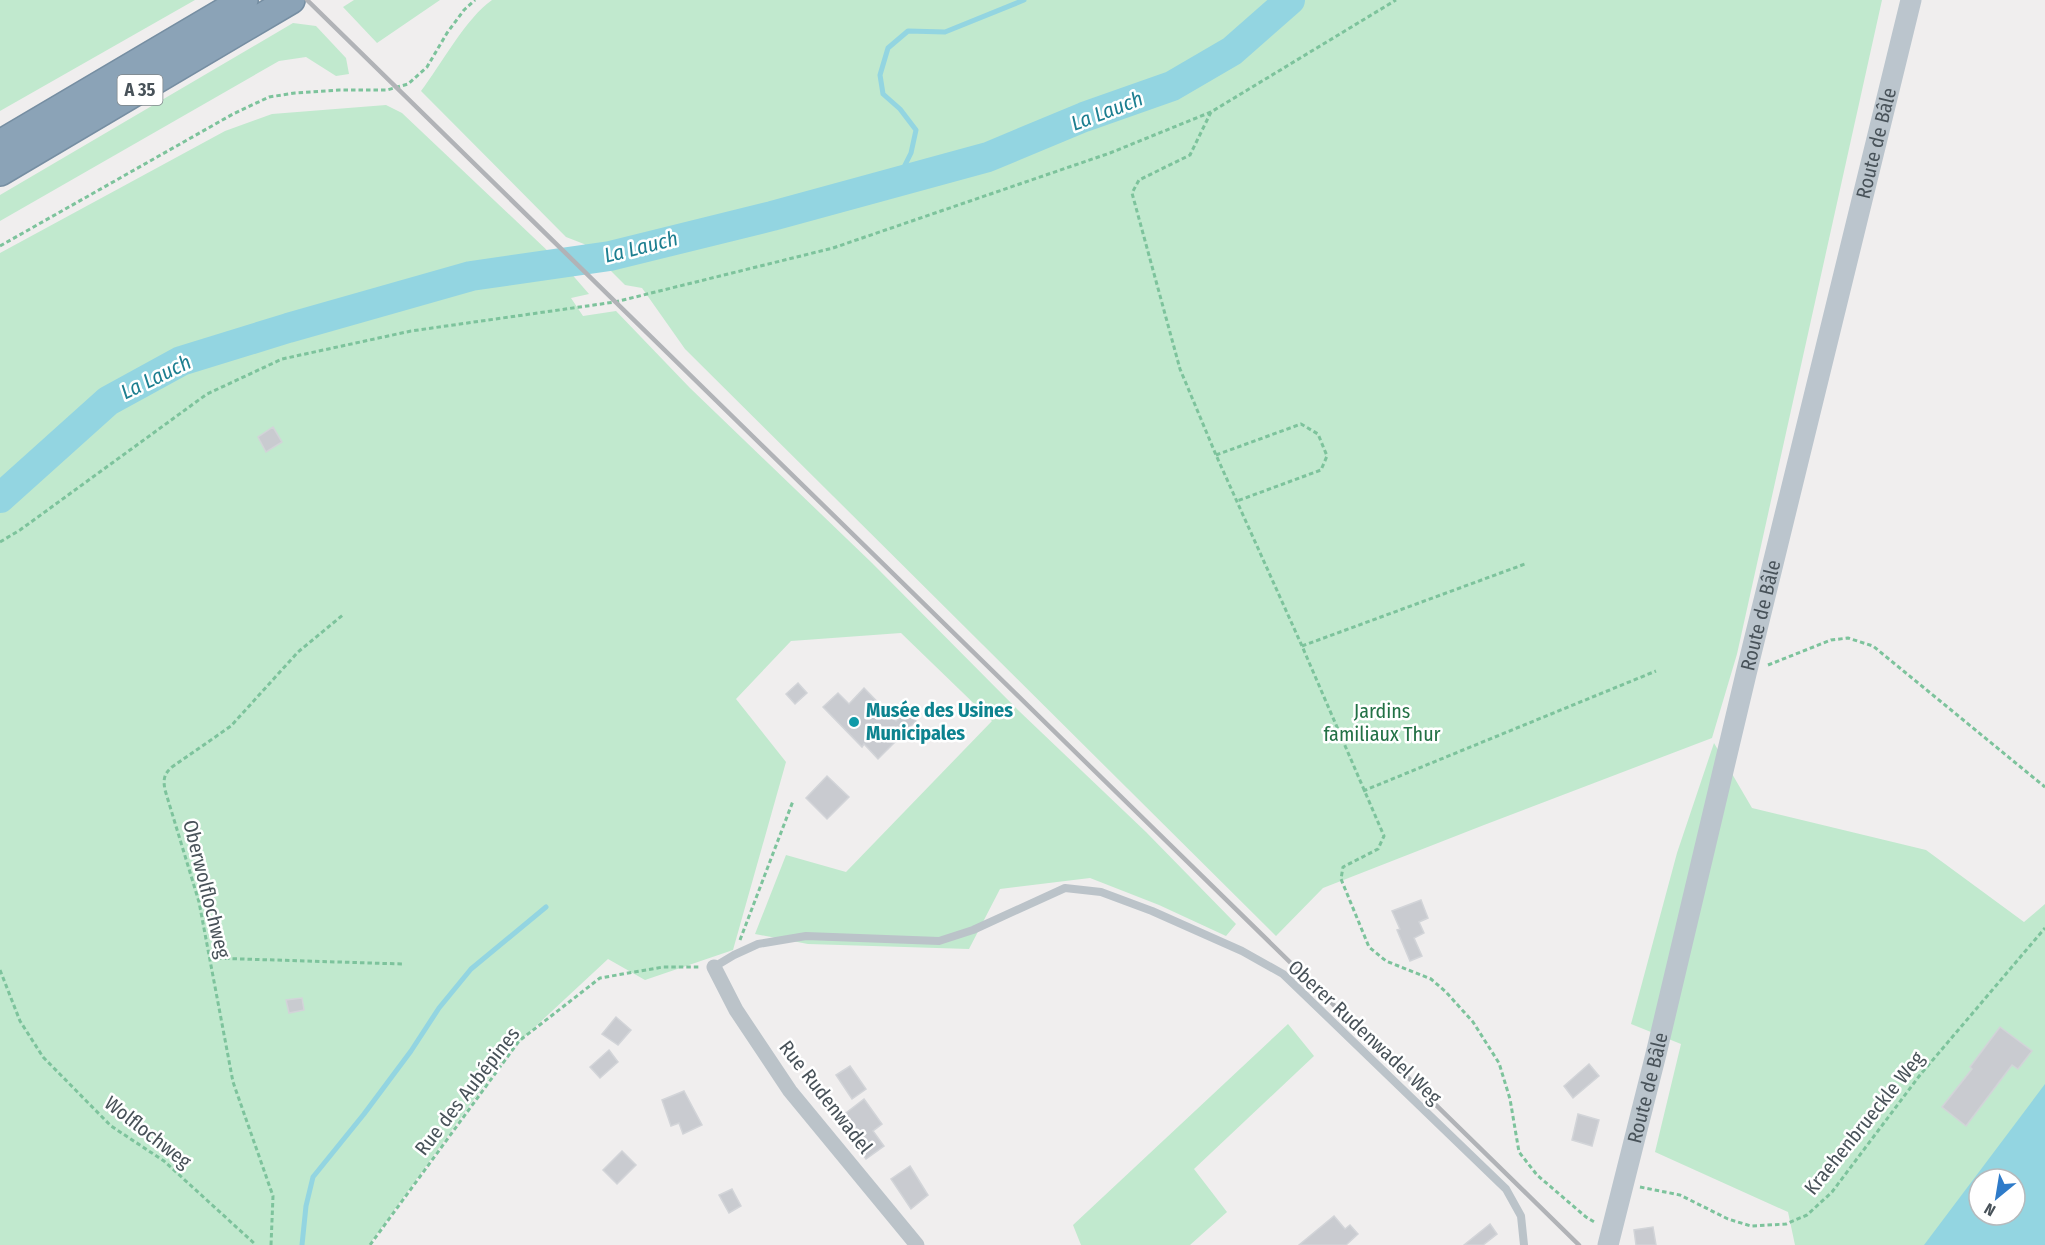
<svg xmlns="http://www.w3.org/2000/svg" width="2045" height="1245" font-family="'Fira Sans Condensed',sans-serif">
	<rect width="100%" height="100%" fill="#f0eeee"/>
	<path fill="#c1e9ce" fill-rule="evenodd" d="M0 0H195L0 111Z
		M354 0H440L377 43 343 7Z
		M492 0H1882L1737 654 1712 738 1484 825 1323 888 1276 936 685 349 642 288 625 285 584 244 566 237 421 91C441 65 466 18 492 0Z
		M293 23 316 26 346 58 349 74 336 76 306 57 279 61 0 221V195Z
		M386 105 402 113 569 271 589 294 571 298 583 316 616 311 690 388 872 563 1019 711 1146 832 1236 924 1226 936 1159 905 1090 878 1000 889 969 949 808 944 755 934 786 855 846 872 992 721 901 633 791 641 736 699 786 762 733 950 645 980 608 959 508 1052 369 1245H0V253L225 131 272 114Z
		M1714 743 1752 808 1926 850 2024 922 2045 904V1245H1795L1788 1212 1655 1152 1681 1044 1631 1024 1677 853ZM1979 1179H2015V1215H1979Z
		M1288 1024 1314 1056 1194 1169 1227 1212 1190 1245H1081L1073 1225Z"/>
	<path fill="#93d5e1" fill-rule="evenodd" d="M2045 1084V1245H1924ZM1979 1179H2015V1215H1979Z"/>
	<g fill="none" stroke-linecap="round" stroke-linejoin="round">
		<path stroke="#93d5e1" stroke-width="5" d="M896 183 911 153 916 130 900 109 883 94 880 75 888 48 908 31 945 32 1024 0
			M302 1245 306 1206 313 1177 364 1114 411 1051 439 1008 471 969 546 907"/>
		<path stroke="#93d5e1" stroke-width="30" d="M0 498 108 401 181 361 288 328 471 276 610 256 772 216 988 157 1084 117 1172 86 1232 51 1290 0"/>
	</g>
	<path fill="#c9cbd0" stroke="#d2d4d8" stroke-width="1.5" d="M273 427 282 442 266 452 258 437Z
		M798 683 807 693 795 704 786 694Z
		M864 688 896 721 906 711 916 721 878 759 864 744 862 747 823 707 838 693 849 704Z
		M827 776 849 797 827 819 806 798Z
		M1421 900 1428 918 1419 922 1424 933 1414 938 1422 956 1410 961 1397 930 1400 929 1392 911Z
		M302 998 304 1010 289 1013 286 1000Z
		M616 1017 631 1030 618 1045 602 1034Z
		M2000 1027 2032 1051 2018 1069 2012 1065 1966 1126 1942 1107 1972 1069 1970 1067Z
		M609 1050 618 1062 600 1078 590 1067Z
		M1589 1064 1599 1076 1573 1098 1564 1086Z
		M850 1066 866 1089 852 1099 836 1075Z
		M684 1091 702 1125 683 1134 679 1123 671 1126 662 1100Z
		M864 1099 882 1124 873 1131 884 1146 866 1159 837 1120Z
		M1578 1114 1599 1120 1592 1146 1572 1140Z
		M622 1151 636 1165 617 1184 603 1170Z
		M910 1166 928 1195 911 1209 891 1179Z
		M732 1189 741 1206 729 1213 719 1195Z
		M1334 1216 1345 1229 1350 1225 1358 1234 1346 1245H1299Z
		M1490 1224 1497 1234 1483 1245H1464Z
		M1653 1227 1656 1245H1636L1634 1230Z"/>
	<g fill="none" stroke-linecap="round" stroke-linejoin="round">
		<g stroke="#768ea2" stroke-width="30">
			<path id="highway" d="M0 144 244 0
				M0 172 291 0"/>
		</g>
		<path stroke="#7dc39c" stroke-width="3" stroke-dasharray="4.5 3" stroke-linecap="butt" d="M1211 112 1190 155 1139 180 1132 193 1180 369 1216 455 1302 646 1384 836 1378 849 1343 867 1341 879 1369 947 1386 961 1431 979 1446 992 1473 1022 1499 1063 1510 1099 1519 1152 1537 1175 1586 1217 1596 1223
			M0 246 233 114 269 97 295 93 339 90H387L408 84 427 67 447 33 464 10 475 0
			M1216 455 1301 424 1318 434 1327 456 1321 470 1237 501
			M0 542 20 530 207 394 282 359 411 331 615 302 833 248 1110 153 1211 112 1396 0
			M1302 646 1525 564
			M1768 665 1831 640 1848 638 1873 646 2045 787
			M1363 791 1656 671
			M740 940 793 801
			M210 958 402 964
			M0 970 20 1021 43 1057 111 1126 164 1161 256 1245
			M1640 1187 1680 1195 1728 1219 1751 1226 1786 1224 1807 1215 1832 1192 1920 1075 2045 928
			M271 1245 273 1196 233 1082 199 902 165 790C163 779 164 774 172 767L231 726 298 652 344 614
			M370 1245 519 1041 600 978 663 967H700"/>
		<path stroke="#bbc3c9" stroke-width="8" d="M714 967 734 955 758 944 806 936 939 941 973 930 1065 888 1101 892 1152 911 1242 951 1283 974 1506 1189 1521 1216 1524 1245"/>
		<path stroke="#bbc3c9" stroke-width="15" d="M714 967 736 1010 790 1091 917 1245"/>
		<path stroke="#bbc5cd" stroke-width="21" id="s1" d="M1608 1245 1656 1054 1746 674 1911 0"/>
		<use href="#highway" stroke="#8ba3b7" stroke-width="27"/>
		<path stroke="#b1b3b7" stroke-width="4.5" d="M307 0 1579 1245"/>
	</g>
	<circle fill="#0f9aa8" stroke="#fff" stroke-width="2" cx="854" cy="722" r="6"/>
	<g text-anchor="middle" stroke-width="5" stroke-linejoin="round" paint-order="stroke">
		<rect fill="#fff" stroke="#7f868b" stroke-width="1.5" x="117.5" y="75" width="45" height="30" rx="4.5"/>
		<g font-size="18" font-weight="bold" fill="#485259">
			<text x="140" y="96">A 35</text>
		</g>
		<g font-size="20" fill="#485259" stroke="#fff">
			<text dy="7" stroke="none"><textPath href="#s1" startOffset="1134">Route de Bâle</textPath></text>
			<text dy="7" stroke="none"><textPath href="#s1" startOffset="648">Route de Bâle</textPath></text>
			<text transform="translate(207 889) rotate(76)" y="7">Oberwolflochweg</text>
			<text transform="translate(1365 1032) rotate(43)" y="7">Oberer Rudenwadel Weg</text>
			<text dy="7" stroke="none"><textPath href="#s1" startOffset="162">Route de Bâle</textPath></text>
			<text transform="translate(467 1091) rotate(-52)" y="7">Rue des Aubépines</text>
			<text transform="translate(826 1097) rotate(52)" y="7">Rue Rudenwadel</text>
			<text transform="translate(1864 1123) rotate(-51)" y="7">Kraehenbrueckle Weg</text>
			<text transform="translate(148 1132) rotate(38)" y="7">Wolflochweg</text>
		</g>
		<g font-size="20" font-weight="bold" fill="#0d838f" stroke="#fff" text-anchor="start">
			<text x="866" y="717">Musée des Usines<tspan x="866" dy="23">Municipales</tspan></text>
		</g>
		<g font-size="20" fill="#227145" stroke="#fff">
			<text x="1382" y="718">Jardins<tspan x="1382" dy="23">familiaux Thur</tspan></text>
		</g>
		<g font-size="21" font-style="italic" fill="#1c7e90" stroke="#fff">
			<text transform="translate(1107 111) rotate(-21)" y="7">La Lauch</text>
			<text transform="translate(641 247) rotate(-14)" y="7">La Lauch</text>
			<text transform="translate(156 377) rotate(-26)" y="7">La Lauch</text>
		</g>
	</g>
	<g transform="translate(1997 1197) rotate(210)"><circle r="28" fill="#ffffff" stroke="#b6babd" stroke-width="1.5"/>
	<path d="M0-4.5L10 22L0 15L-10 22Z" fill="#2e7bc9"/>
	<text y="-9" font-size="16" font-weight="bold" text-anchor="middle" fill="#485259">N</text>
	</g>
</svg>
